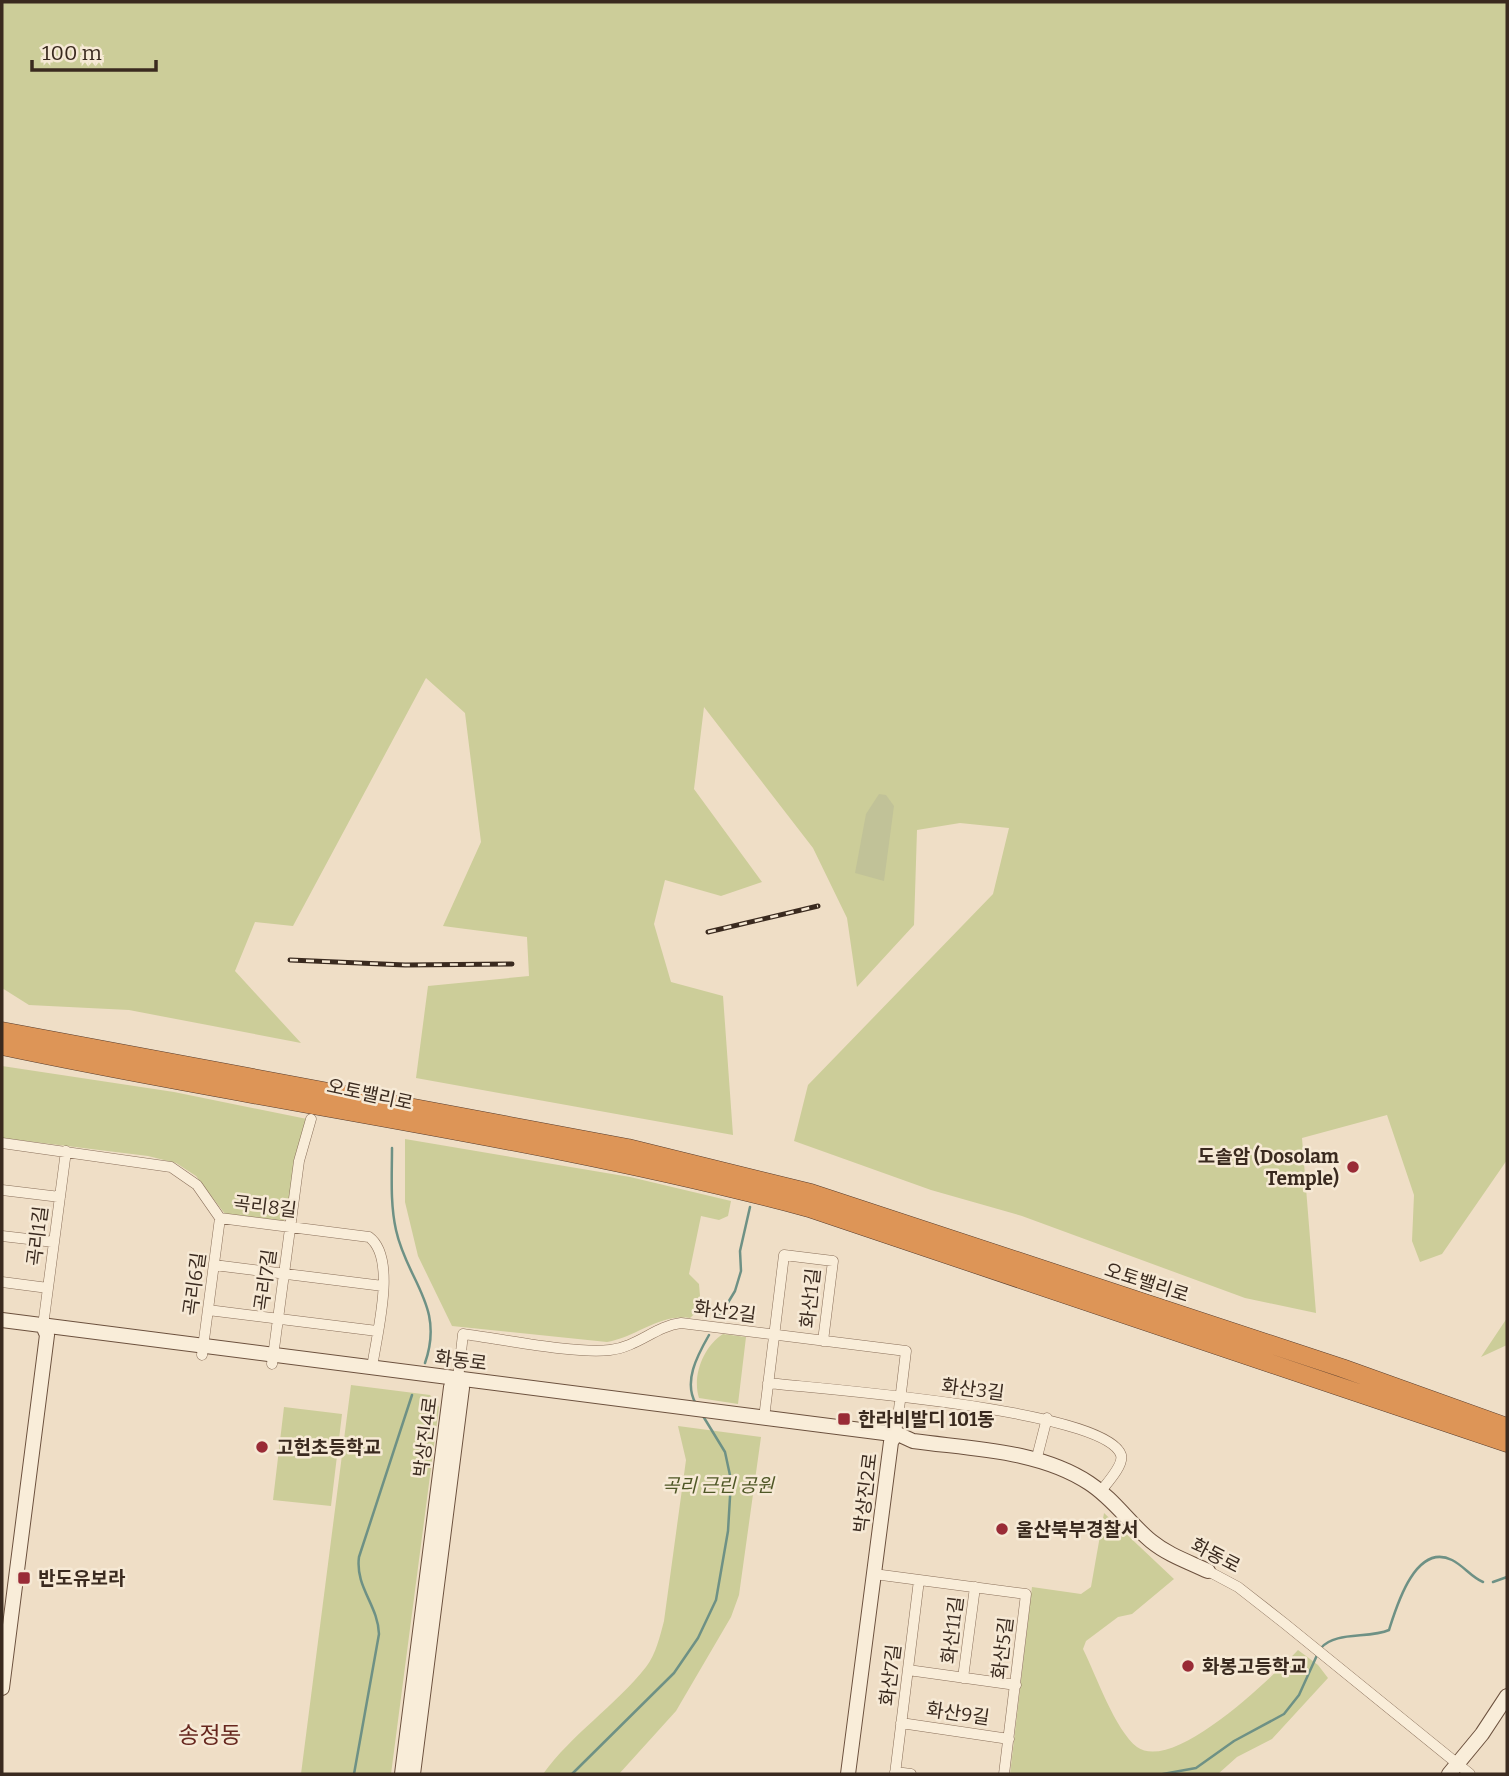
<svg xmlns="http://www.w3.org/2000/svg" width="1509" height="1776" font-family="Bitter,'Noto Sans KR',serif">
	<rect width="100%" height="100%" fill="#efdec6"/>
	<path fill="#cccd99" d="M2 2H1507V1160L1442 1254 1420 1262 1412 1241 1414 1195 1387 1115 1302 1138 1316 1313 1245 1298 1022 1216 931 1190 794 1141 808 1085 993 894 1009 828 960 823 917 830 914 925 857 987 847 918 813 848 704 707 694 789 762 882 721 896 665 880 654 924 671 982 723 996 733 1135 416 1078 428 986 529 976 527 937 443 926 481 842 465 713 426 678 293 926 255 922 235 971 301 1043 129 1010 29 1005 2 988Z
		M2 1066 174 1092 307 1119 289 1216 283 1221 225 1214 196 1176 176 1163 148 1156 2 1138Z
		M405 1139 630 1177 731 1201 728 1216 719 1220 701 1216 689 1274 699 1284 701 1308 690 1318C658 1314 637 1337 607 1342L452 1326 418 1256 405 1202Z
		M1507 1318V1345L1481 1357Z
		M723 1334 746 1337 738 1404 699 1398C692 1376 703 1347 723 1334Z
		M351 1385 430 1395 439 1407 391 1774H301Z
		M284 1407 342 1414 331 1506 273 1500Z
		M678 1426 761 1437 739 1595 731 1617 676 1711 619 1774H543C572 1734 615 1706 646 1667 656 1654 660 1636 664 1621L686 1460Z
		M1104 1513 1174 1579 1132 1614 1118 1617 1086 1641 1083 1649C1096 1675 1115 1730 1137 1747 1174 1774 1274 1675 1298 1650L1318 1665 1328 1678 1272 1739 1237 1757 1218 1774H1010L1032 1587 1081 1594 1091 1587Z"/>
	<path fill="#c1c298" d="M879 794 886 795 894 806 884 881 855 873 866 814Z"/>
	<g fill="none" stroke-linecap="round" stroke-linejoin="round">
		<path stroke="#6e9185" stroke-width="2.5" d="M392 1148C392 1175 390 1203 396 1230 407 1281 445 1306 425 1363
			M718 1319 735 1291 741 1271 740 1251 750 1207
			M696 1404C683 1382 697 1356 709 1335
			M1493 1582 1507 1577
			M1321 1648C1335 1631 1369 1639 1389 1630 1396 1608 1415 1542 1452 1560 1464 1566 1471 1577 1483 1582
			M354 1774 379 1634C378 1605 355 1587 359 1557L412 1395
			M572 1774 674 1673 698 1638 716 1600 728 1531 731 1480 725 1452 703 1416
			M1163 1774 1196 1768 1234 1741 1284 1714 1299 1695 1318 1653"/>
		<g stroke="#8a705b" stroke-width="11">
			<path id="street" d="M2 1143 171 1167 197 1185 220 1218 369 1237C398 1258 376 1336 372 1368
				M2 1190 60 1197
				M2 1236 54 1242
				M214 1265 383 1286
				M2 1282 48 1288
				M208 1310 377 1331
				M43 1326 66 1151
				M202 1355 220 1218
				M272 1364 299 1161 311 1119
				M458 1379 463 1334C503 1339 573 1354 610 1350 637 1347 656 1326 681 1323L906 1351 896 1434
				M768 1383C819 1389 1106 1409 1121 1455 1124 1465 1107 1483 1101 1491
				M764 1418 784 1255 833 1261 823 1341
				M1036 1461 1047 1418
				M1208 1571 1238 1587 1284 1623 1470 1774
				M874 1574 1026 1594 1004 1774
				M908 1670 1016 1685
				M963 1678 975 1587
				M901 1723 1009 1739
				M895 1772 911 1774
				M895 1774 919 1580"/>
		</g>
		<g stroke="#6c513e" stroke-width="16">
			<path id="secondary" d="M2 1320 900 1435 913 1441C971 1449 1039 1450 1089 1483 1114 1499 1129 1523 1151 1541 1168 1555 1189 1562 1208 1571
				M2 1688 47 1335 43 1326
				M402 1774 451 1387 458 1379 462 1388 413 1774
				M848 1774 891 1442 896 1434
				M1449 1774 1482 1734 1507 1696"/>
		</g>
		<g stroke="#583e2f" stroke-width="19">
			<path id="highway" d="M2 1031 628 1148 811 1193 1342 1368 1507 1427
				M2 1046C270 1103 544 1137 809 1208L1507 1443"/>
		</g>
		<use href="#street" stroke="#f9edd9" stroke-width="10"/>
		<use href="#secondary" stroke="#f9edd9" stroke-width="14"/>
		<use href="#highway" stroke="#dd9557" stroke-width="18"/>
		<g stroke="#3a2a1f" stroke-width="5">
			<path id="rail" d="M708 932 818 906
				M290 960 405 965 512 964"/>
		</g>
		<use href="#rail" stroke="#f6e9d5" stroke-width="2.5" stroke-dasharray="8" stroke-linecap="butt"/>
	</g>
	<g fill="#992b36" stroke="#f6e9d5" stroke-width="2.5">
		<circle cx="1353" cy="1167" r="7"/>
		<rect x="837" y="1412" width="14" height="14" rx="3.5"/>
		<circle cx="262" cy="1447" r="7"/>
		<circle cx="1002" cy="1529" r="7"/>
		<rect x="17" y="1571" width="14" height="14" rx="3.5"/>
		<circle cx="1188" cy="1666" r="7"/>
	</g>
	<g text-anchor="middle" stroke-width="5" stroke-linejoin="round" paint-order="stroke">
		<g font-size="19" fill="#3a2a1f" stroke="#f6e9d5">
			<text transform="translate(370 1094) rotate(12)" y="7">오토밸리로</text>
			<text transform="translate(265 1206) rotate(7)" y="7">곡리8길</text>
			<text transform="translate(37 1236) rotate(-83)" y="7">곡리1길</text>
			<text transform="translate(265 1280) rotate(-82)" y="7">곡리7길</text>
			<text transform="translate(1147 1282) rotate(18)" y="7">오토밸리로</text>
			<text transform="translate(194 1284) rotate(-82)" y="7">곡리6길</text>
			<text transform="translate(810 1298) rotate(-84)" y="7">화산1길</text>
			<text transform="translate(725 1311) rotate(7)" y="7">화산2길</text>
			<text transform="translate(461 1360) rotate(7)" y="7">화동로</text>
			<text transform="translate(973 1389) rotate(7)" y="7">화산3길</text>
			<text transform="translate(425 1437) rotate(-83)" y="7">박상진4로</text>
			<text transform="translate(865 1493) rotate(-83)" y="7">박상진2로</text>
			<text transform="translate(1216 1555) rotate(27)" y="7">화동로</text>
			<text transform="translate(952 1630) rotate(-83)" y="7">화산11길</text>
			<text transform="translate(1002 1648) rotate(-83)" y="7">화산5길</text>
			<text transform="translate(890 1675) rotate(-83)" y="7">화산7길</text>
			<text transform="translate(958 1713) rotate(8)" y="7">화산9길</text>
		</g>
		<g font-size="19" font-weight="bold" fill="#3a2a1f" stroke="#f6e9d5" text-anchor="start">
			<text x="1339" y="1163" text-anchor="end">도솔암 (Dosolam<tspan x="1339" dy="22">Temple)</tspan></text>
			<text x="858" y="1426">한라비발디 101동</text>
			<text x="276" y="1454">고헌초등학교</text>
			<text x="1016" y="1536">울산북부경찰서</text>
			<text x="38" y="1585">반도유보라</text>
			<text x="1202" y="1673">화봉고등학교</text>
		</g>
		<g font-size="19" font-style="italic" fill="#4f5726" stroke="#f6e9d5">
			<text x="718" y="1492">곡리 근린 공원</text>
		</g>
		<g font-size="23" fill="#67271e" stroke="#f6e9d5">
			<text x="210" y="1743">송정동</text>
		</g>
	</g>
	<rect width="1509" height="1776" fill="none" stroke="#3a2a1f" stroke-width="7"/>
	<path d="M32 60v10h124v-10" fill="none" stroke="#3a2a1f" stroke-width="3.5"/>
	<text x="42" y="60" font-size="21" fill="#3a2a1f" stroke="#f6e9d5" stroke-width="5" paint-order="stroke">100 m</text>
</svg>
